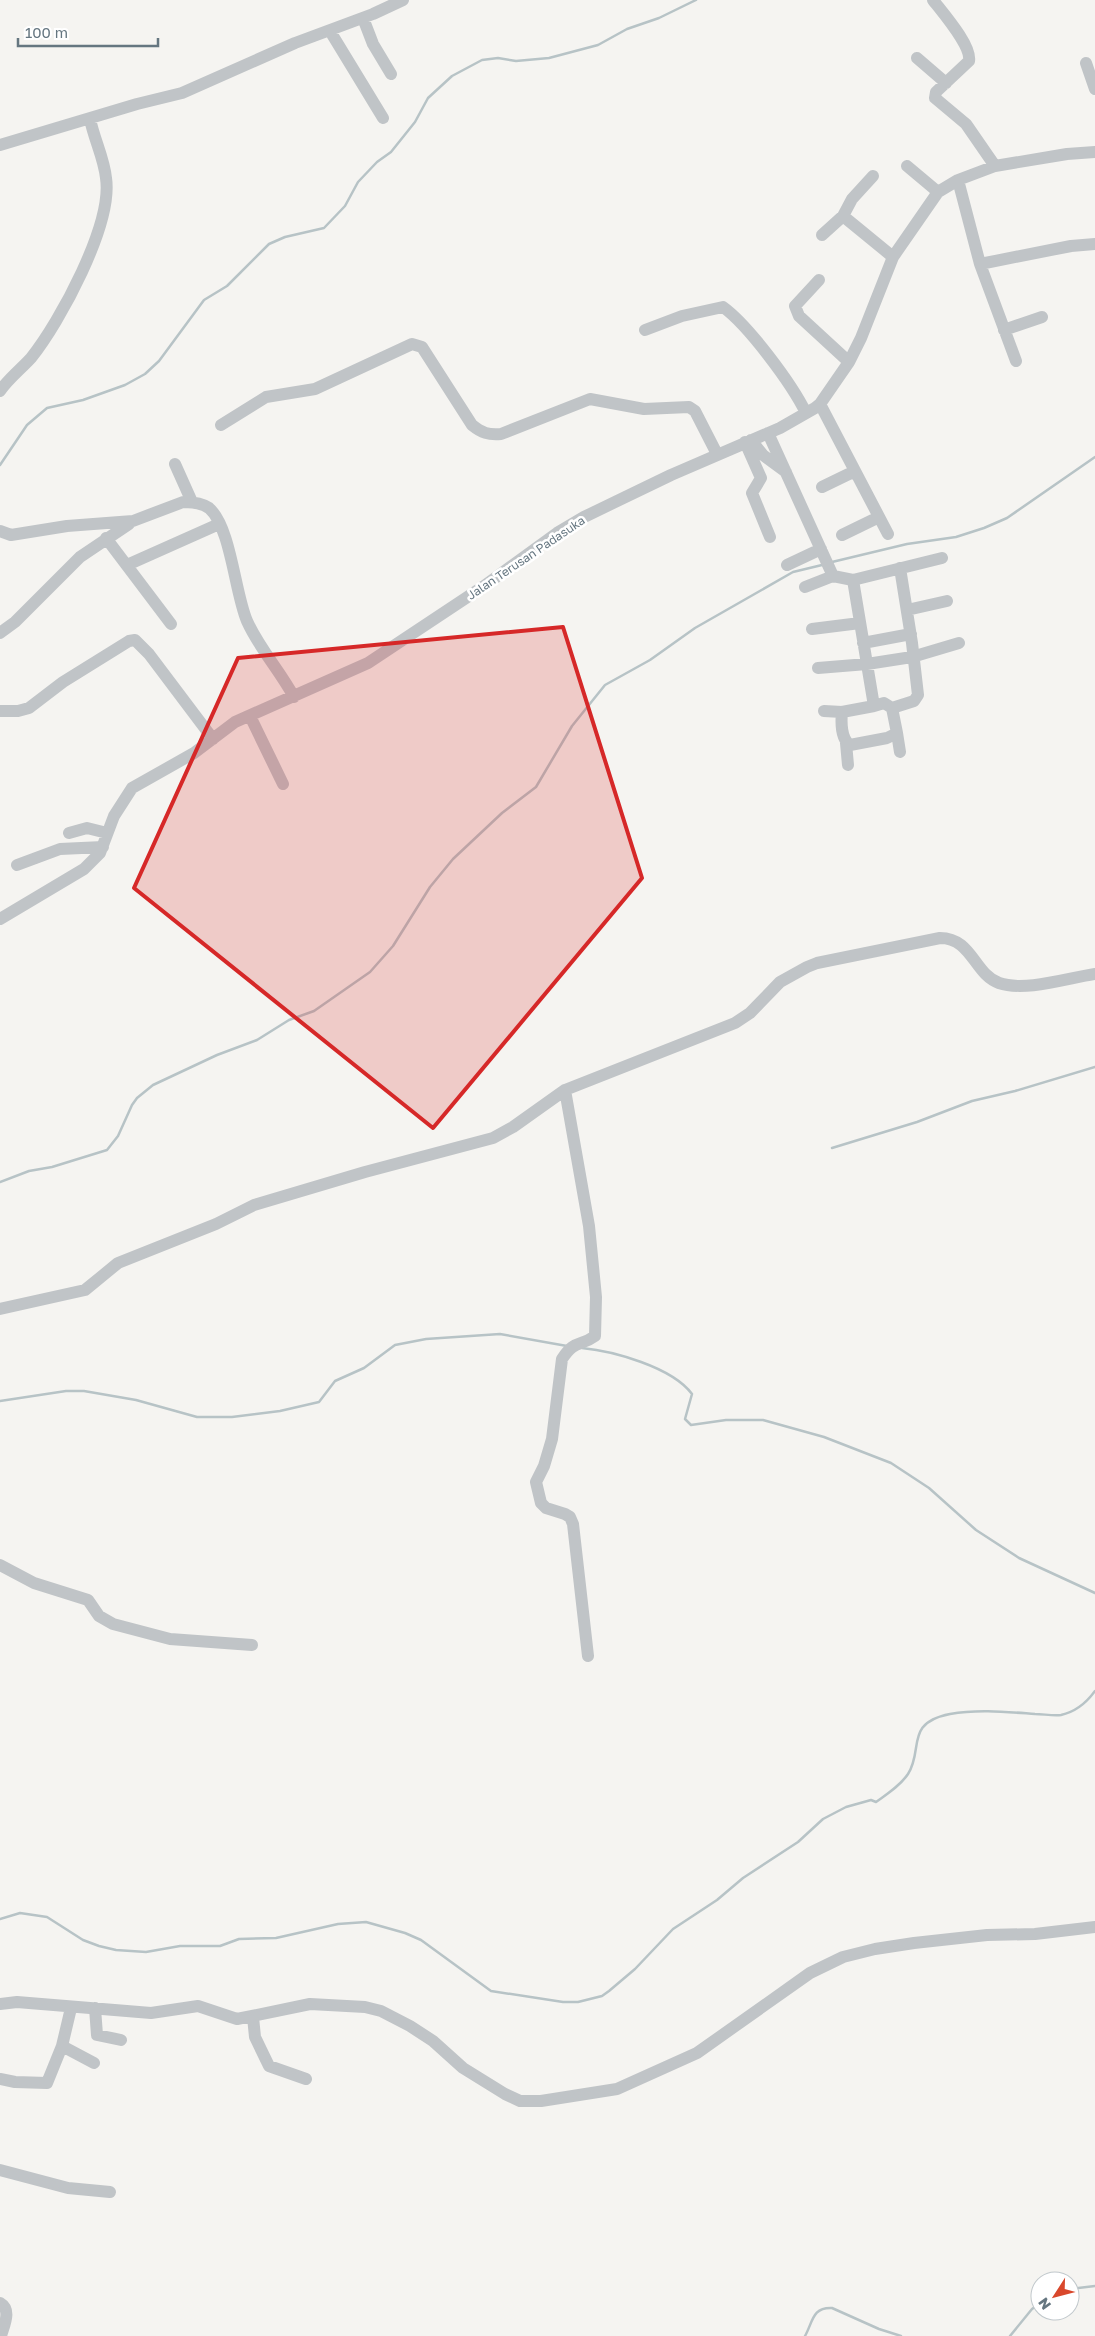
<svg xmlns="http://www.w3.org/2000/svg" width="1095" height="2336" font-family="'Golos Text',sans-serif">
	<rect width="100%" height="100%" fill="#f5f4f1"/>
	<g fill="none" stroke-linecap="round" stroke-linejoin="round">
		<path stroke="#b7c3c6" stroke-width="2.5" d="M0 465 27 425 47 408 83 400 125 385 145 374 159 361 204 300 227 286 269 244 285 237 324 228 345 206 358 182 377 162 391 152 415 122 428 98 452 76 482 60 498 58 516 61 549 58 598 45 627 29 659 18 696 0
			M832 562 907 544 956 537 984 528 1007 518 1095 457
			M832 1148 917 1122 972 1101 1015 1091 1095 1067
			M0 1182 29 1171 52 1167 107 1150 118 1136 132 1105 137 1098 153 1085 217 1055 257 1040 289 1020 314 1011 370 972 393 946 430 887 453 859 502 813 536 787 572 726 605 685 650 660 695 628 793 572 822 565
			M582 1348C613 1351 672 1367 692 1394L685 1419 691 1425 726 1420H763L824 1437 891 1463 929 1488 976 1530 1019 1558 1095 1593
			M0 1401 66 1391H84L136 1400 197 1417H232L280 1411 319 1402 335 1381 364 1368 395 1345 426 1339 500 1334 567 1346
			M0 1919 20 1913 47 1917 83 1940 99 1946 116 1950 146 1952 180 1946H220L239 1939 276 1938 338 1924 366 1922 405 1933 421 1940 491 1991 563 2002H578L602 1996 609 1991 635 1969 673 1929 717 1900 743 1878 798 1842 823 1819 846 1807 871 1800 876 1802C887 1794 900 1786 908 1774 924 1749 904 1723 950 1714 978 1709 1007 1712 1035 1714 1043 1714 1053 1716 1061 1715 1075 1712 1087 1702 1095 1691
			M1070 2289 1095 2286
			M805 2336C813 2322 812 2307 832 2308L879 2329 901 2336
			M1010 2336 1032 2309 1040 2303"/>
		<path stroke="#c0c4c7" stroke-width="12" d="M933 0C943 13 972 46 969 61L936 92 935 98 966 124 995 166
			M363 18 373 44 391 74
			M330 31 383 118
			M917 58 946 83
			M1086 63 1095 89
			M0 145 137 104 182 93 295 43 373 14 403 0
			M907 166 938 192
			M873 176 852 199 843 216 893 257
			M958 180 980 264 1016 361
			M822 235 843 216
			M980 264 1071 246 1095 244
			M819 280 795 306 799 316 849 362
			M645 330 682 316 723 307C748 325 792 384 806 413
			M1004 330 1042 317
			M0 391C8 379 21 369 31 358 60 322 113 224 106 178 104 158 94 139 90 119
			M820 404 888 534
			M221 425 266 397 315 389 412 344 422 347 472 425C482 433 488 435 501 434L590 399 644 409 689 407 695 411 717 454
			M768 433 833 576 853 580
			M751 440 763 455 786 472
			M745 442 761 478 752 493 770 537
			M175 464 192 502
			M822 487 855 471
			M0 531 11 535 67 526 133 521 183 502C192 502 202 503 209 508 231 527 235 594 247 621 259 648 280 671 294 697
			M842 535 879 517
			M106 538 171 624
			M127 565 219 524
			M787 565 821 549
			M805 587 833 576
			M907 610 947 601
			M812 629 860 623
			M0 633 15 622 80 557 129 524
			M863 643 911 634
			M818 668 867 664 912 657 959 643
			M874 706 884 703 892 708 897 733 887 738 850 745C841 739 841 722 842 712L874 706 853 580 942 558
			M892 708 914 701 918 695 912 643 900 568
			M0 711H18L29 708 63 682 129 641 135 640 149 654 213 739
			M824 711 842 712
			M250 716 283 784
			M897 733 900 752
			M846 743 848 765
			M69 833 87 828 107 833
			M17 865 60 849 103 847
			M0 919 84 869 100 853 114 816 132 788 194 753 235 722 368 663 484 586 557 533 584 517 671 475 780 428 815 408 820 404 849 362 861 338 893 257 938 192 958 180 995 166 1067 154 1095 152
			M565 1090 589 1226 596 1297 595 1336C580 1347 575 1339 562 1359L552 1439 544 1466 536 1482 541 1503 546 1508 565 1514 570 1517 573 1524 588 1656
			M0 1309 85 1290 118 1263 216 1224 254 1205 365 1172 493 1138 513 1127 565 1090 735 1023 750 1013 780 982 807 967 817 963 940 938C972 938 974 974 999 983 1025 992 1068 978 1095 974
			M0 1565 34 1583 88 1600 99 1616 113 1624 170 1639 252 1645
			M0 2004 17 2002 151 2013 198 2006 237 2019 310 2004 365 2007 381 2011 410 2026 433 2041 463 2068 505 2094 520 2101H541L617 2089 697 2053 810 1973 843 1957 875 1949 914 1943 987 1935 1035 1934 1095 1927
			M95 2008 97 2035 121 2040
			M253 2017 255 2037 269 2066 306 2079
			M62 2046 94 2063
			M0 2079 15 2082 47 2083 62 2046 71 2008
			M0 2170 68 2188 110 2192
			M0 2303C12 2310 4 2325 1 2336"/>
	</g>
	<path fill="#d62828" fill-opacity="0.2" stroke="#d62828" stroke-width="4" stroke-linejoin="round" d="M563 627 642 878 433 1128 134 888 238 658Z"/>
	<g text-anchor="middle" stroke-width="5" stroke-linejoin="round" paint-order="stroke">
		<g font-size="12" fill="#657680" stroke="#fff">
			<text transform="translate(526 558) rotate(-34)" y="4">Jalan Terusan Padasuka</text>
		</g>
	</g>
	<g transform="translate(1055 2296) rotate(234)"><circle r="24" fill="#ffffff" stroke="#c1c8cc"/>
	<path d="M0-4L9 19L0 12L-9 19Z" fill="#d9482c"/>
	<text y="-8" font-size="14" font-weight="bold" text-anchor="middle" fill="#657680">N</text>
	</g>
	<path d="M18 38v8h140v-8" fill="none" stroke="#657680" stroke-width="2.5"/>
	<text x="25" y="38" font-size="15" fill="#657680" stroke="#ffffff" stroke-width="4" paint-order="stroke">100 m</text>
</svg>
